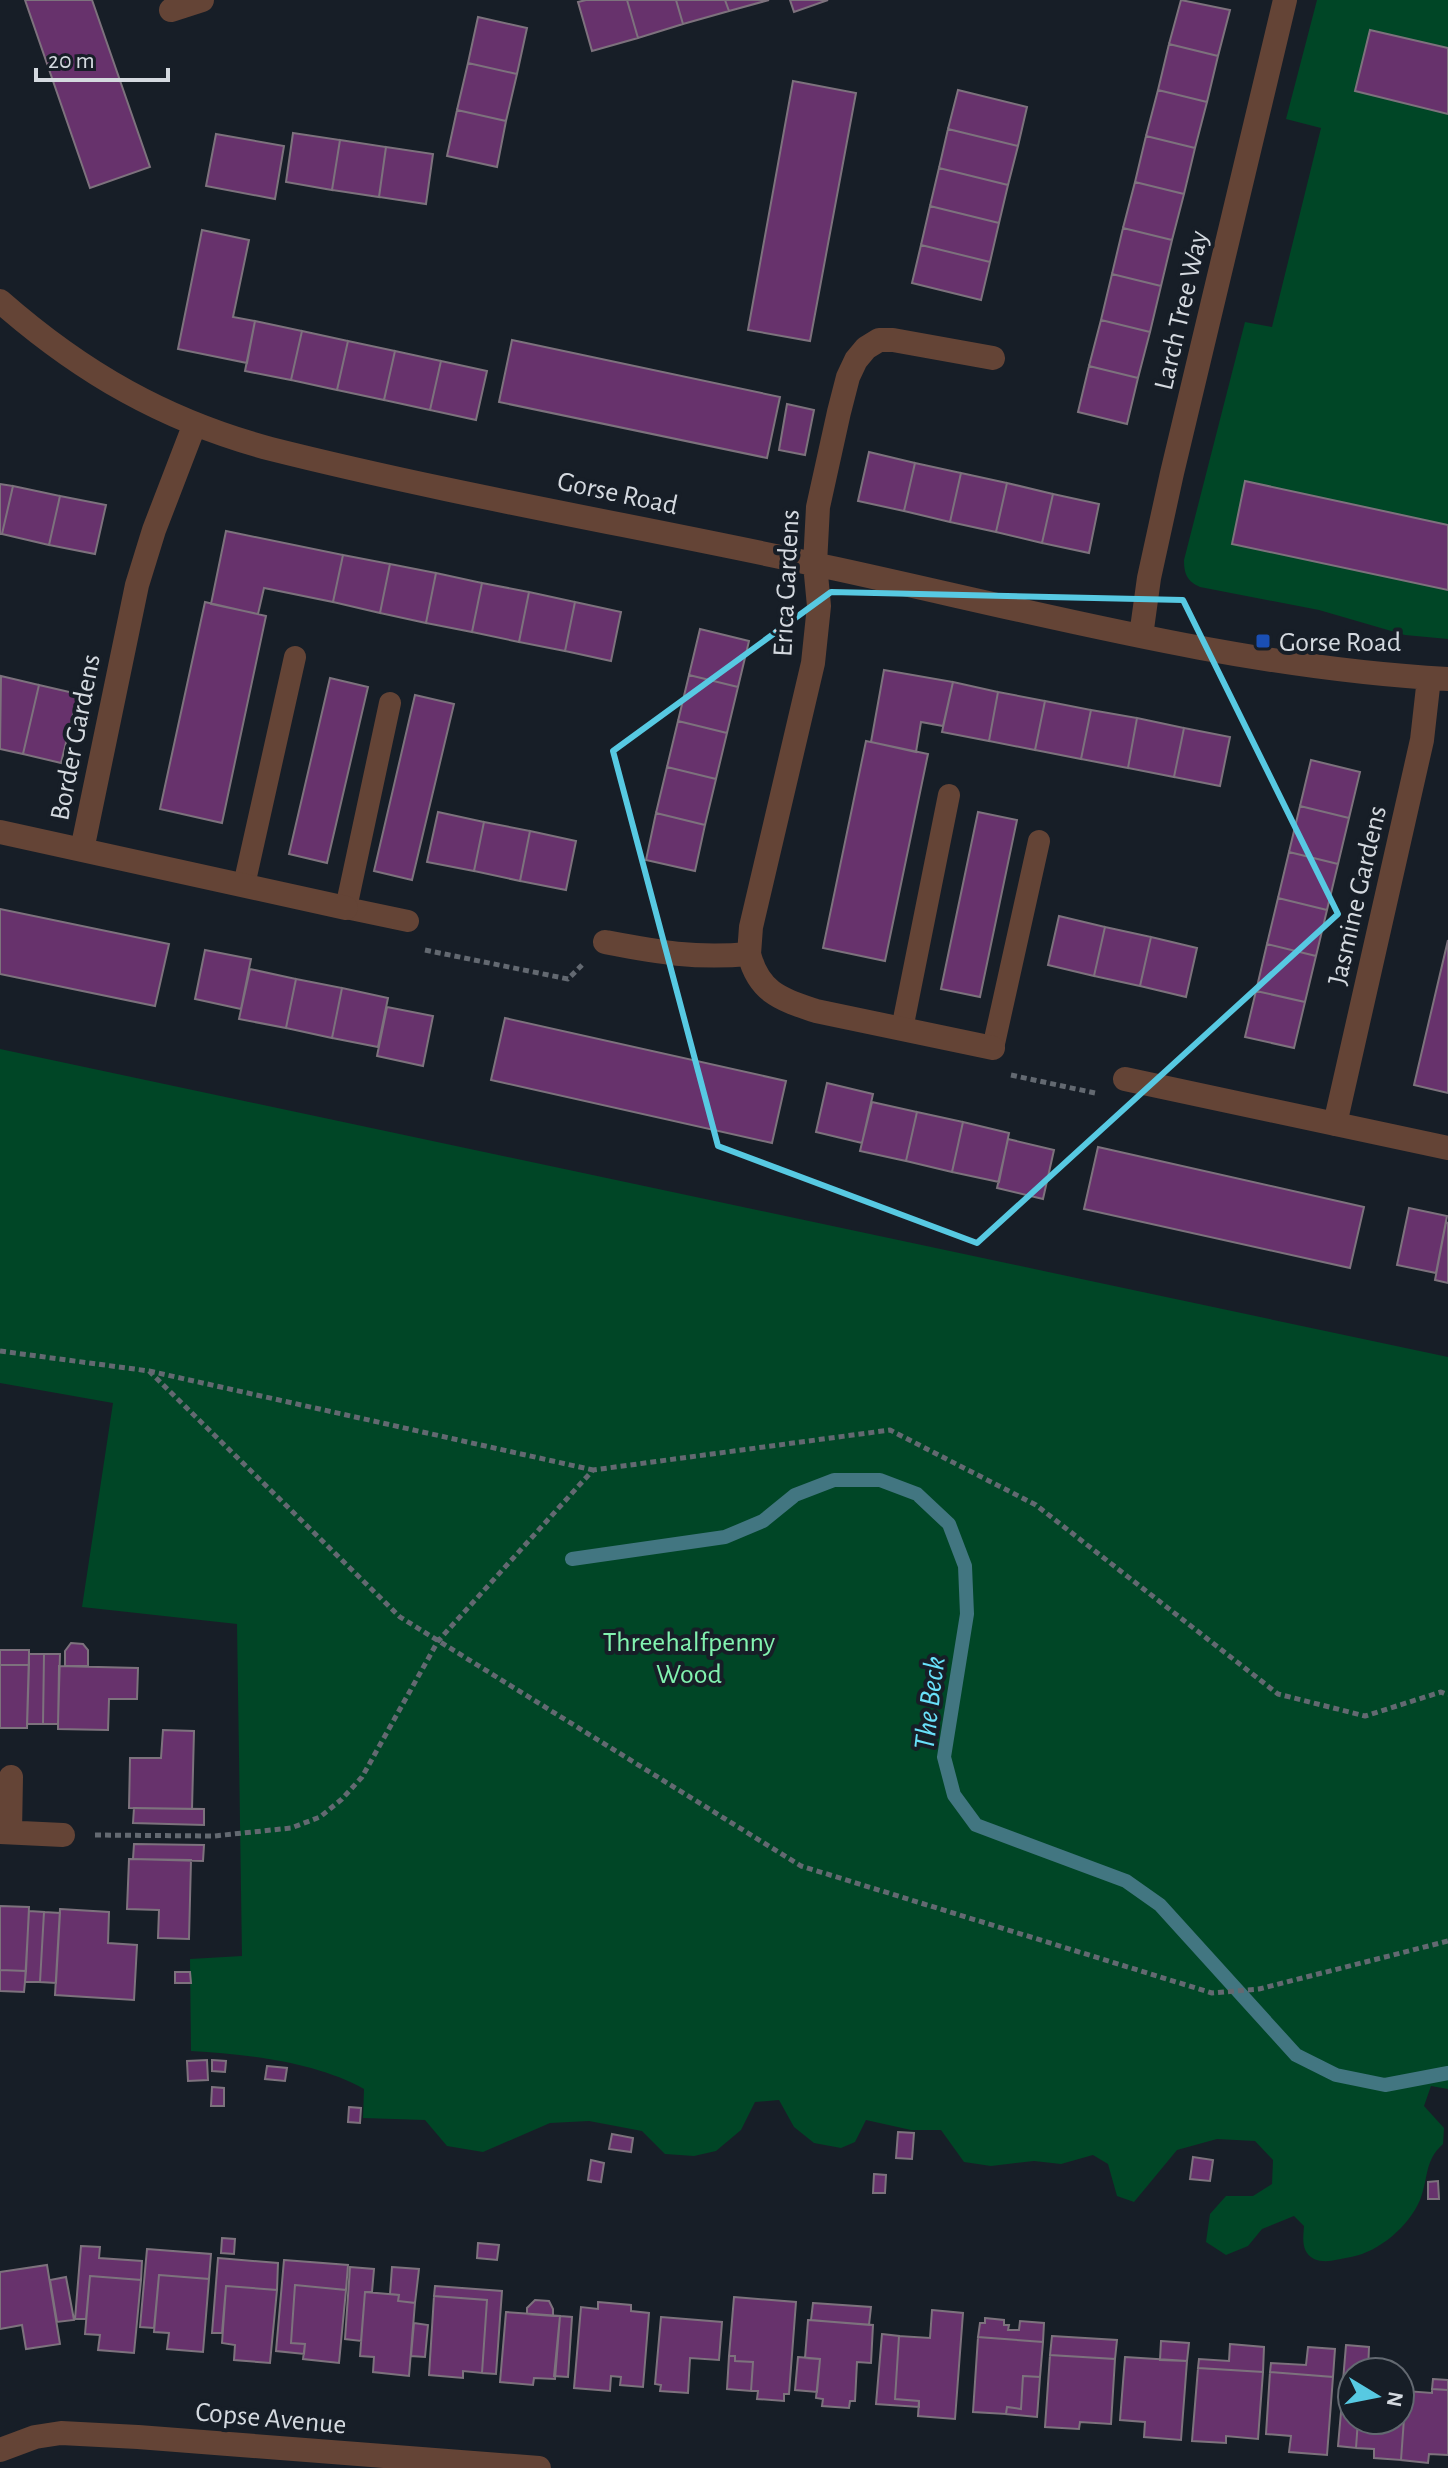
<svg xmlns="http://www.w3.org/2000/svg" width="1448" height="2468" font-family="'Alegreya Sans',sans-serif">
	<rect width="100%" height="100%" fill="#171e27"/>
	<path fill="#004626" d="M1317 0H1448V639L1405 635 1319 610 1200 587C1187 581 1184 574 1184 560L1245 322 1272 327 1321 128 1286 119Z
		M0 1049 1448 1357V2089L1431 2086 1424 2106 1444 2128 1443 2144C1424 2161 1429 2177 1420 2200 1409 2226 1379 2252 1351 2257 1338 2259 1326 2264 1314 2259 1301 2252 1303 2239 1304 2226L1294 2216 1262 2229 1248 2246 1226 2255 1206 2242 1210 2214 1226 2196H1253L1272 2184 1273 2160 1255 2141 1217 2139 1177 2150 1134 2202 1117 2196 1108 2164 1093 2155 1061 2164 1034 2161 991 2166 964 2162 941 2130H911L866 2120 855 2142 841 2148 814 2143 794 2127 779 2100 755 2102 741 2130 716 2151 694 2156 665 2154 642 2131 589 2121 550 2123 483 2152 447 2146 425 2120 363 2118 364 2089C316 2062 245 2054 191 2051L190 1959 242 1956 237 1624 82 1607 113 1403 0 1383Z"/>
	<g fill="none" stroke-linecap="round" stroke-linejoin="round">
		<path stroke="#427681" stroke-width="14" d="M572 1559 725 1537 763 1521 795 1495 834 1480H880L917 1494 949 1524 965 1566 967 1614 944 1757 954 1795 976 1825 1126 1881 1160 1905 1296 2055 1336 2075 1385 2085 1448 2073"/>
	</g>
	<path fill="#67326c" stroke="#7d727d" stroke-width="2" d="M25 0H92L150 167 90 188Z
		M586 0H627L638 38 592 51 578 2Z
		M627 0H676L683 24 638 38Z
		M676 0H725L729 11 683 24Z
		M725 0H769L729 11Z
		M790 0H828L794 12Z
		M1181 0 1230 10 1218 56 1169 44Z
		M478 17 527 28 517 74 468 63Z
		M1370 30 1448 48V114L1355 91Z
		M1169 44 1218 56 1207 102 1158 90Z
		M468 63 517 74 506 121 457 110Z
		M793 81 856 93 810 341 748 330Z
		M958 90 1027 107 1018 146 948 129Z
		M1158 90 1207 102 1195 148 1146 136Z
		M457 110 506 121 497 167 447 156Z
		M948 129 1018 146 1008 185 939 168Z
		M293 133 340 140 332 190 286 182Z
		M216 134 284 146 275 199 206 186Z
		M1146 136 1195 148 1184 194 1135 182Z
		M340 140 386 147 379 197 332 190Z
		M386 147 433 154 426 204 379 197Z
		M939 168 1008 185 999 223 930 206Z
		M1135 182 1184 194 1172 240 1123 228Z
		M930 206 999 223 990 262 921 245Z
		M1123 228 1172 240 1161 286 1112 274Z
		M202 230 249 240 233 317 255 321 247 363 178 349Z
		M921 245 990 262 981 300 912 283Z
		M1112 274 1161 286 1150 332 1101 320Z
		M1101 320 1150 332 1138 378 1089 366Z
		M255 321 302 331 291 380 245 371Z
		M302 331 348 341 337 390 291 380Z
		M512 340 780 397 767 458 499 402Z
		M348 341 395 351 384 400 337 390Z
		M395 351 441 361 430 410 384 400Z
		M441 361 487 371 476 420 430 410Z
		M1089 366 1138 378 1127 424 1078 412Z
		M787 404 814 410 805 455 779 450Z
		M869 452 915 463 904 511 858 501Z
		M915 463 961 473 950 522 904 511Z
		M961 473 1007 483 996 532 950 522Z
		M1245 481 1448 525V590L1232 544Z
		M1007 483 1053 494 1042 543 996 532Z
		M0 484 13 486 2 534H0Z
		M13 486 60 496 49 545 2 534Z
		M1053 494 1099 504 1089 553 1042 543Z
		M60 496 106 505 95 554 49 545Z
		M226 531 343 555 333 602 264 588 258 614 211 604Z
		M343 555 390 564 380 613 333 602Z
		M390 564 436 573 426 623 380 613Z
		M436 573 482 583 472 632 426 623Z
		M482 583 529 592 519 642 472 632Z
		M529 592 575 602 565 651 519 642Z
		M205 602 266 616 222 823 160 809Z
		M575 602 621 612 611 661 565 651Z
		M700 629 749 641 738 687 689 675Z
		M884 670 953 682 943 726 921 722 916 752 871 742Z
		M689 675 738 687 727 733 678 721Z
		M1 676 39 685 23 754 0 749Z
		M330 678 368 687 327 863 289 854Z
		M953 682 998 692 989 741 942 732Z
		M39 685 78 694 61 763 23 754Z
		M998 692 1045 701 1035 750 989 741Z
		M415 695 454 704 412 880 374 871Z
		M1045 701 1091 710 1081 759 1035 750Z
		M1091 710 1137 718 1128 768 1081 759Z
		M1137 718 1184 728 1174 777 1128 768Z
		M678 721 727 733 716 779 667 767Z
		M1184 728 1230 737 1220 786 1174 777Z
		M866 741 928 754 885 961 823 948Z
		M1311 760 1360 772 1349 818 1300 806Z
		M667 767 716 779 705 825 656 813Z
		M1300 806 1349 818 1338 864 1289 852Z
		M438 812 484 822 474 871 427 862Z
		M978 812 1017 820 980 997 941 989Z
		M656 813 705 825 695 871 646 860Z
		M484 822 530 831 520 881 474 871Z
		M530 831 576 841 566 890 520 881Z
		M1289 852 1338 864 1327 910 1278 898Z
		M1278 898 1327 910 1316 956 1267 944Z
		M0 909 169 944 155 1006 0 974Z
		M1059 916 1105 927 1094 976 1048 965Z
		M1105 927 1151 937 1140 986 1094 976Z
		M1151 937 1197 948 1186 997 1140 986Z
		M1448 940V1093L1414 1085Z
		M1267 944 1316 956 1305 1002 1256 991Z
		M205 950 251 959 241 1009 195 999Z
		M250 969 296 979 286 1028 239 1019Z
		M296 979 342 988 332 1038 286 1028Z
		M342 988 388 998 378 1047 332 1038Z
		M1256 991 1305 1002 1294 1048 1245 1037Z
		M387 1007 433 1016 423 1066 377 1056Z
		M505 1018 786 1081 772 1143 491 1080Z
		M827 1083 873 1094 862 1143 816 1132Z
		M872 1102 917 1112 906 1161 860 1151Z
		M917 1112 963 1122 952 1172 906 1161Z
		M963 1122 1009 1133 999 1182 952 1172Z
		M1008 1139 1054 1150 1043 1199 997 1188Z
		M1098 1147 1364 1207 1350 1268 1084 1209Z
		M1409 1208 1447 1216 1436 1273 1397 1265Z
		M1446 1222 1448 1223V1283L1435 1280Z
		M71 1643 83 1644 88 1650V1666H65V1651Z
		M0 1650H29V1665H0Z
		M29 1654H44L43 1724H27Z
		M44 1654H60L58 1724H43Z
		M0 1665H29L27 1728H0Z
		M59 1666 138 1668 137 1699H109L108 1730 58 1729Z
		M163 1730 194 1731 192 1809 129 1808 130 1758H161Z
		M134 1808 204 1809V1825L133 1823Z
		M134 1844 204 1845 203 1861 133 1859Z
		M129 1859 191 1860 189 1939 158 1938 159 1910 127 1909Z
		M0 1906 29 1907 26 1971 0 1970Z
		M60 1909 109 1912 108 1943 137 1945 134 2000 55 1995Z
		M29 1911 44 1912 40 1982H25Z
		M44 1912 60 1913 56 1983 40 1982Z
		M0 1970 26 1971 24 1992 0 1991Z
		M175 1972H190L191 1983H175Z
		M207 2060 208 2080 188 2081 187 2061Z
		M212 2060 226 2061 225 2072 212 2071Z
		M267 2066 287 2068 285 2081 265 2079Z
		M212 2087 224 2088V2106H211Z
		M349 2107 361 2108 360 2123 348 2122Z
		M898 2132 914 2133 912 2159 896 2158Z
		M612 2134 633 2138 631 2152 609 2149Z
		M1193 2157 1213 2160 1210 2181 1190 2179Z
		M591 2160 604 2163 601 2182 588 2180Z
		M874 2174 886 2175 885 2193H873Z
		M1438 2181 1439 2199H1428V2182Z
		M222 2238 235 2239 234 2254 221 2253Z
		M478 2243 499 2245 497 2260 477 2258Z
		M81 2246 100 2247 99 2258 142 2261 141 2280 90 2276 86 2319H75Z
		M147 2249 211 2254 209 2279 159 2275 154 2328 140 2327Z
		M218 2258 278 2263 277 2290 226 2286 222 2333H212Z
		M284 2260 348 2265 346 2290 295 2285 291 2343 305 2344 304 2354 276 2351Z
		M47 2265 60 2344 26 2349 22 2325 0 2329V2272Z
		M350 2267 374 2269 372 2292H365L361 2341 345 2339Z
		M392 2267 419 2269 415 2303 398 2301 399 2295 390 2294Z
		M159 2275 209 2279 203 2352 167 2349 169 2333 154 2332Z
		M90 2276 141 2280 134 2353 98 2350 100 2335 85 2334Z
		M66 2277 74 2320 57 2322 50 2280Z
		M295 2285 346 2290 339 2363 303 2359 305 2344 291 2343Z
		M226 2286 277 2290 270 2363 234 2360 235 2345 222 2343Z
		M435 2286 502 2291 496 2374 482 2373 487 2300 434 2296Z
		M365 2292 399 2295 398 2301 415 2303 409 2376 373 2372 374 2357 360 2356Z
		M434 2296 487 2300 482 2373 463 2371V2378L429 2375Z
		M734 2297 796 2302 789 2394H784V2401L757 2399 758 2391H751L753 2362 735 2361V2356H729Z
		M535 2300 549 2301 553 2309V2316L527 2314V2308Z
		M598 2302 631 2305V2311L649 2313 643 2387 620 2385 621 2377 611 2376 610 2391 574 2388 581 2307 598 2309Z
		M813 2303 871 2307 869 2325 811 2320Z
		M932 2310 963 2313 955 2419 918 2416 919 2401 895 2399 899 2336 930 2338Z
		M506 2312 560 2316 555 2379 534 2378 533 2385 500 2382Z
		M560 2316 572 2317 568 2377 554 2376Z
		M661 2317 722 2322 719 2360 690 2358 688 2393 660 2391 661 2385 655 2384Z
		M985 2318 1004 2320V2325H1009L1008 2330H1019L1020 2321 1044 2323 1043 2342 978 2337 980 2323H985Z
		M808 2320 873 2325 871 2363 857 2362 855 2401H850L849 2408 822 2406 823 2399 816 2398 820 2359 805 2358Z
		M414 2323 428 2325 425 2357 411 2356Z
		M882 2334 899 2336 895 2399 919 2401V2407L876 2404Z
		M1052 2336 1117 2340 1115 2359 1050 2355Z
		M978 2337 1043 2342 1040 2377 1023 2376 1021 2409 1007 2407 1006 2414 973 2412Z
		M1161 2341 1189 2343 1187 2361 1160 2360Z
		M1230 2344 1264 2347 1263 2372 1198 2368 1199 2359 1229 2361Z
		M1346 2345 1369 2347 1368 2372H1352V2382L1343 2381Z
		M1308 2347 1335 2349 1333 2377 1270 2372 1271 2363 1306 2365Z
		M1050 2355 1115 2359 1111 2424 1080 2422 1079 2429 1045 2427Z
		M729 2356H735V2361L753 2362 751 2391 727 2389Z
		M798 2357 820 2359 817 2392 795 2390Z
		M1125 2357 1187 2361 1181 2440 1144 2437 1145 2422 1120 2420Z
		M1198 2368 1263 2372 1258 2439 1226 2436V2443L1192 2441Z
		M1270 2372 1333 2377 1327 2455 1289 2452 1291 2436 1266 2434Z
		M1023 2376 1040 2377 1037 2417 1006 2414 1007 2407 1021 2409Z
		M1433 2379 1448 2380V2390L1432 2389Z
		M1343 2381 1352 2382V2413L1341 2412Z
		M1432 2389 1448 2390V2455L1429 2454 1428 2463 1401 2460 1406 2391 1432 2393Z
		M1400 2391H1406L1401 2460 1374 2458V2449L1356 2448 1358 2420H1400Z
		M1341 2412 1352 2413V2420H1358L1356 2448 1338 2446Z"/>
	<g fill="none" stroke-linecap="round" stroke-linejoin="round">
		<path stroke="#636971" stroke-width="5" stroke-dasharray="6 4" stroke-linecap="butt" d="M425 950 568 979 582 965
			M1011 1075 1095 1093
			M0 1351 149 1371 400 1617 801 1866 1212 1993 1259 1989 1448 1941
			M149 1371 593 1470
			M95 1835 214 1836 291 1828 320 1817 342 1799 362 1777 438 1641 593 1470 890 1430 1036 1505 1278 1694 1365 1716 1441 1692 1448 1695"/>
		<path stroke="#644436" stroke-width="22" d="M390 703 346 908 408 921
			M244 885 295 657
			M902 1029 949 795
			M993 1048 1039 841"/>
		<path stroke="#644436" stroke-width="24" d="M171 10 202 0
			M0 301C82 373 166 421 271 449 458 496 649 528 837 569 1039 613 1242 668 1448 679
			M1141 636 1149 578 1172 473 1285 0
			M0 832 346 908
			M82 850 137 585 154 530 194 426
			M605 942C658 952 694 959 749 954 759 993 781 999 816 1011L993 1048
			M749 954 751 927 813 663 819 606 815 564 818 507 839 412 848 377 856 360 866 348 879 340H893L993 358
			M1125 1079 1448 1148
			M1335 1124 1422 740 1429 678
			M0 1832 63 1835
			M10 1832 11 1777
			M0 2450 35 2437 61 2433 138 2437 539 2468"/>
	</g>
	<path fill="none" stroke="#57c9e2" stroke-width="6" stroke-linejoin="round" d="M831 592 1183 600 1338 914 977 1243 718 1146 613 751Z"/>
	<rect fill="#1a4fb4" stroke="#171e27" stroke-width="3" x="1255" y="633" width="16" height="16" rx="4"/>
	<g text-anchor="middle" stroke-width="8" stroke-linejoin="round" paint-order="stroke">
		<g font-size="28" fill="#d4d9df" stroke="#171e27">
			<text transform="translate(1180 310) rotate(-77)" y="10">Larch Tree Way</text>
			<text transform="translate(618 492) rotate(12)" y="10">Gorse Road</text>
			<text transform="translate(785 583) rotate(-87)" y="10">Erica Gardens</text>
			<text transform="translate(74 737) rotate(-79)" y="10">Border Gardens</text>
			<text transform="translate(1356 895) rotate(-77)" y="10">Jasmine Gardens</text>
			<text transform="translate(271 2417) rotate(5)" y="10">Copse Avenue</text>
		</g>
		<g font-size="28" fill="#d4d9df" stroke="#171e27" text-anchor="start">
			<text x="1279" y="651">Gorse Road</text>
		</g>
		<g font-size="28" fill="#82f3b0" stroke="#171e27">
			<text x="689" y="1651">Threehalfpenny<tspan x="689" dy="32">Wood</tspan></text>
		</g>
		<g font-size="30" font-style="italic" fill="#69e1fa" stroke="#171e27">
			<text transform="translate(929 1703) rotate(-83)" y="10">The Beck</text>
		</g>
	</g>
	<g transform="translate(1376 2396) rotate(100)"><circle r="38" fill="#171e27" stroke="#636971" stroke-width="2"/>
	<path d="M0-6L14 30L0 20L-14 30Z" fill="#57c9e2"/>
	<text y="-12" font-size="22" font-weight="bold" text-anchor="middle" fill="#d4d9df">N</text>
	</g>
	<path d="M36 68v12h132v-12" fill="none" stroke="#d4d9df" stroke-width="4"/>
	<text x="48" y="68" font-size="24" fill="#d4d9df" stroke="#171e27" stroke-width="6" paint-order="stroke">20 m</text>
</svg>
